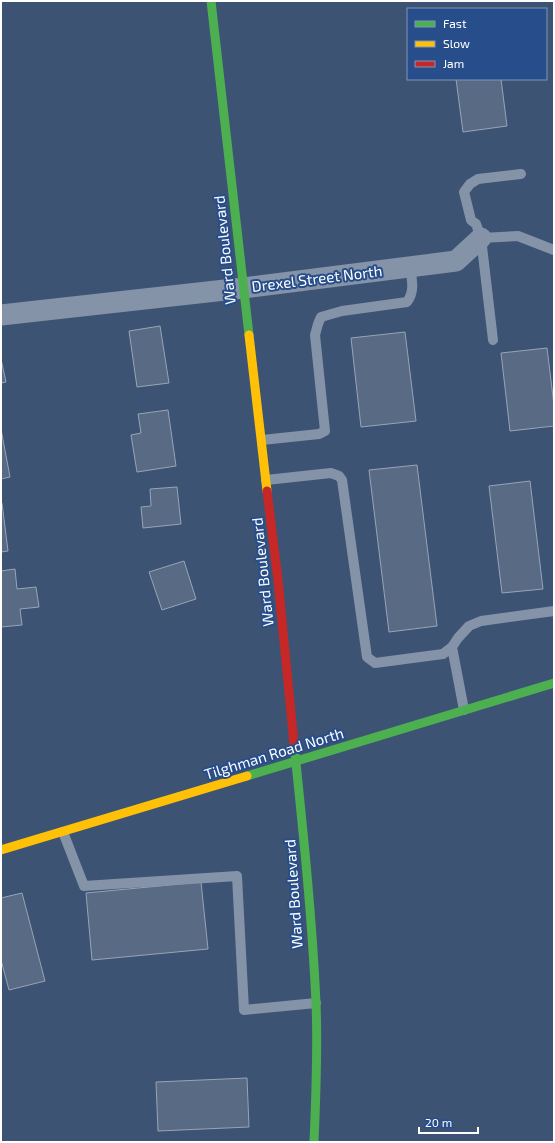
<svg xmlns="http://www.w3.org/2000/svg" width="555" height="1143" font-family="'Exo 2',sans-serif">
	<rect width="100%" height="100%" fill="#3d5374"/>
	<path fill="#596b84" stroke="#98a4b7" d="M456 79H501L507 126 463 132Z
		M160 326 169 383 137 387 129 331Z
		M405 332 416 421 361 427 351 338Z
		M547 348 554 405V426L510 431 501 353Z
		M1 359 6 382 1 383Z
		M168 410 176 466 137 472 131 435 141 433 138 414Z
		M1 429 10 477 1 479Z
		M417 465 437 626 389 632 369 470Z
		M530 481 543 589 502 593 489 486Z
		M177 487 181 524 143 528 141 507 151 506 150 489Z
		M1 503H2L8 551 1 552Z
		M184 561 196 599 162 610 149 572Z
		M15 569 17 589 36 587 39 607 20 609 22 625 1 627V571Z
		M201 882 208 949 92 960 86 893Z
		M22 893 45 981 9 990 1 960V898Z
		M247 1078 249 1127 158 1131 156 1082Z"/>
	<g fill="none" stroke-linecap="round" stroke-linejoin="round">
		<path stroke="#8493a8" stroke-width="10" d="M481 238 518 236 554 250
			M493 340 481 238 476 224 471 220 464 192 470 184 478 179 521 174
			M262 440 319 434 325 431 315 335 318 324 321 317 342 311 407 302C415 292 412 280 410 267
			M266 480 331 473 339 476 342 480 367 657 375 663 443 654 452 647 458 638 469 626 481 621 554 611
			M452 647 464 710
			M63 832 84 886 237 876 244 1010 316 1003"/>
		<path stroke="#8493a8" stroke-width="21" d="M1 315 243 288 456 261 481 238"/>
		<path stroke="#4caf50" stroke-width="9" d="M211 1 249 335
			M294 744C303 830 312 916 316 1003 318 1049 316 1096 314 1142
			M247 776 554 683"/>
		<path stroke="#ffc107" stroke-width="9" d="M249 335 267 491
			M1 850 247 776"/>
		<path stroke="#c62828" stroke-width="9" d="M267 491 278 580 294 744"/>
	</g>
	<g text-anchor="middle" stroke-width="4" stroke-linejoin="round" paint-order="stroke">
		<g font-size="15" fill="#fff" stroke="#274e8a">
			<text transform="translate(225 250) rotate(-96)" y="5">Ward Boulevard</text>
			<text transform="translate(317 279) rotate(-7)" y="5">Drexel Street North</text>
			<text transform="translate(263 572) rotate(-96)" y="5">Ward Boulevard</text>
			<text transform="translate(274 754) rotate(-17)" y="5">Tilghman Road North</text>
			<text transform="translate(294 894) rotate(-94)" y="5">Ward Boulevard</text>
		</g>
	</g>
	<rect width="555" height="1143" fill="none" stroke="#ffffff" stroke-width="4"/>
	<rect x="407" y="8" width="140" height="72" fill="#274e8a" stroke="#7d95b9"/>
	<rect x="415" y="21" width="20" height="6" fill="#4caf50" stroke="#7d95b9"/>
	<text x="443" y="28" font-size="12" fill="#ffffff">Fast</text>
	<rect x="415" y="41" width="20" height="6" fill="#ffc107" stroke="#7d95b9"/>
	<text x="443" y="48" font-size="12" fill="#ffffff">Slow</text>
	<rect x="415" y="61" width="20" height="6" fill="#c62828" stroke="#7d95b9"/>
	<text x="443" y="68" font-size="12" fill="#ffffff">Jam</text>
	<path d="M419 1127v6h59v-6" fill="none" stroke="#ffffff" stroke-width="2"/>
	<text x="425" y="1127" font-size="12" fill="#ffffff" stroke="#274e8a" stroke-width="3" paint-order="stroke">20 m</text>
</svg>
